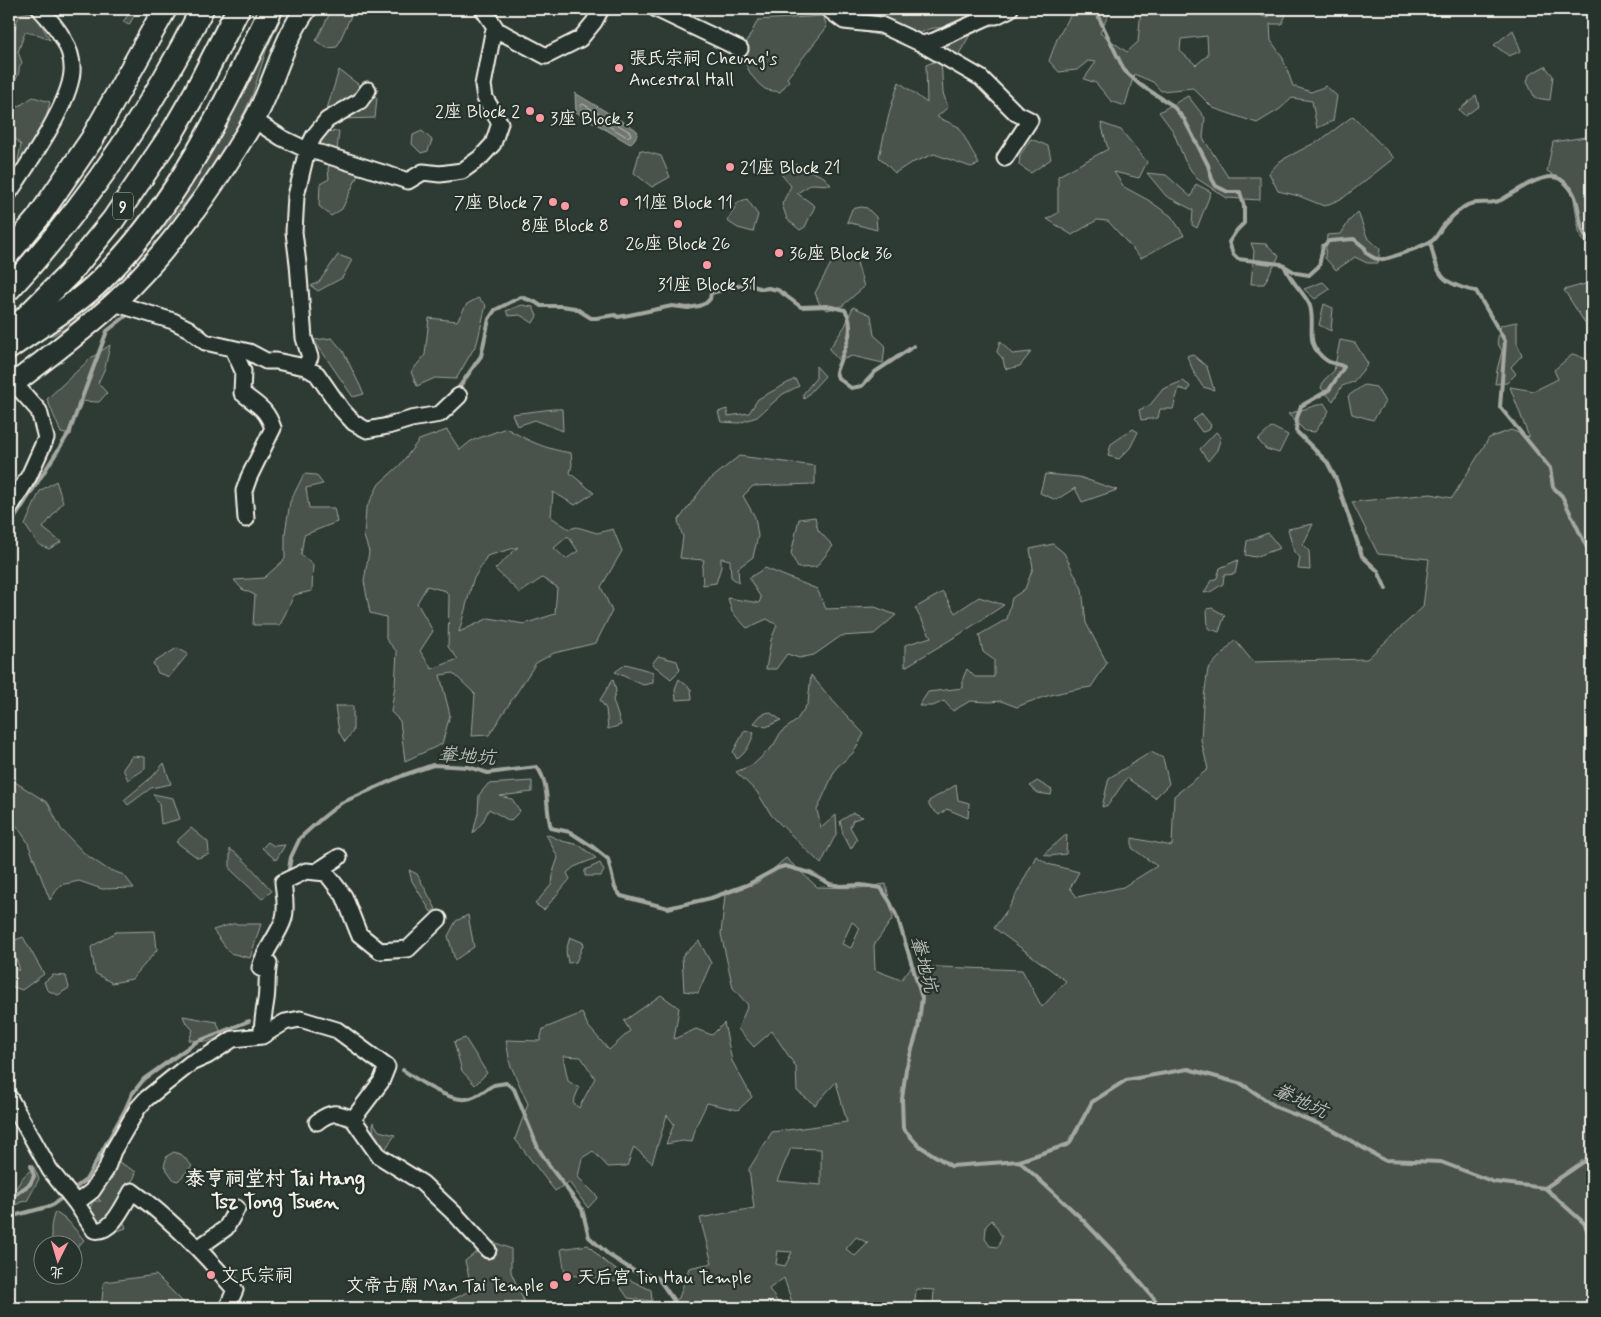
<svg xmlns="http://www.w3.org/2000/svg" width="1601" height="1317" font-family="Mynerve,'LXGW WenKai TC',sans-serif">
	<rect width="100%" height="100%" fill="#2e3b34"/>
	<filter id="ink" filterUnits="userSpaceOnUse"><feTurbulence type="fractalNoise" baseFrequency=".02" numOctaves="2"/><feDisplacementMap in="SourceGraphic" scale="10" xChannelSelector="R" yChannelSelector="G"/><feConvolveMatrix kernelMatrix="1 2 1 2 8 2 1 2 1" color-interpolation-filters="sRGB"/></filter>
	<g filter="url(#ink)">
		<path fill="#48524c" stroke="#9ea29a" fill-rule="evenodd" d="M132 9H152L149 14H135L129 25 123 22Z
			M278 9H285L266 51 252 96 232 138 197 188 169 222 112 286 66 328 53 335 38 336 101 285Z
			M332 9H354L337 47 327 48 316 41Z
			M828 9H1024L998 18 971 33 956 59 949 54 947 48 951 40 959 33C933 24 930 27 908 41L853 30V20Z
			M1089 9H1111L1100 33 1127 52 1138 42 1141 9H1243L1268 18 1276 9 1288 10 1282 24H1270L1271 41 1282 56 1293 86 1311 92 1326 86 1337 96 1333 121 1317 128 1312 101 1292 98 1280 109 1257 123 1213 108 1193 88 1161 91 1153 82 1134 74 1125 106 1111 101 1096 83 1084 79 1096 62 1088 61 1077 70 1059 72 1049 61 1057 39 1073 11 1085 14ZM1207 36 1208 55 1196 65 1180 51 1181 39Z
			M34 12 50 40 40 35 25 32 18 52 22 63C18 67 20 69 18 75 15 83 11 82 9 94V54L19 14Z
			M823 16 827 27 787 78 789 81 780 92C776 91 769 91 765 89 751 79 744 64 741 47H744L758 20Z
			M1513 30 1521 51 1509 56 1494 45Z
			M941 59 943 93 948 107 937 117 959 127 979 164 971 167 934 154 909 164 895 173 879 157 890 110 899 82 927 103 926 65Z
			M1545 66 1553 76 1550 100 1535 98 1527 82 1529 75Z
			M339 70 377 98 375 118 341 119 326 112Z
			M1476 95 1479 106 1465 116 1459 110Z
			M1188 96 1205 118 1203 138 1228 177H1260V200L1227 198 1196 178 1185 161 1173 131 1159 112Z
			M33 97 50 102 43 130 26 165 18 160 21 145C9 132 9 126 9 109L16 108Z
			M1353 116 1394 158 1343 198 1324 206 1299 196 1278 191 1269 173 1280 161 1322 139Z
			M1101 123 1121 130 1147 162 1139 178 1114 172 1124 187 1148 200 1171 216 1184 235 1141 258 1108 221 1097 220 1072 235 1047 219 1058 213V176L1108 149Z
			M339 131 337 151 318 157 307 133Z
			M422 131 432 140 428 151 421 153 412 144 413 135Z
			M1592 136V248L1580 237 1572 187 1547 171 1553 142Z
			M1031 139 1048 146 1051 159 1031 173 1019 165 1020 155Z
			M640 150 661 156 670 177 652 187 634 173Z
			M788 161 824 177 831 185 812 184 797 193 815 206 805 227 800 230 787 219 782 204 791 186 781 174Z
			M330 163 359 173 342 209 331 216 319 206 320 184 329 179 328 169Z
			M1147 173 1166 175 1191 197 1196 184 1211 192 1197 228 1192 225 1193 210 1166 196Z
			M747 199 758 215 753 232 738 228 727 221 738 202Z
			M861 207 867 208 876 217 877 230 847 222 852 209Z
			M1358 212 1367 237 1380 249 1378 263H1367L1355 257 1336 270 1325 258 1327 235 1341 234 1349 221Z
			M1251 243 1266 244 1279 256 1264 284H1251L1254 251Z
			M338 255 352 260 342 278 318 291 311 286 319 282Z
			M841 257 857 262 864 287 842 306 827 310 820 305 815 293 834 258Z
			M1323 282 1330 289 1315 299 1304 289Z
			M1592 282V334L1564 290Z
			M478 298 486 305 477 343 456 379 435 378 417 386 411 372 425 355 429 318 457 321 467 304Z
			M1324 304 1333 308 1331 331 1319 325Z
			M522 305 533 307 537 316 533 323 520 315 509 316 506 311Z
			M853 307 871 315 874 335 885 345 883 363 852 356 839 361 829 349 845 326Z
			M1517 322V343L1522 355 1511 367 1516 374 1507 383 1495 384 1497 370 1502 351 1497 342 1501 325Z
			M332 338 343 351 364 394 353 397 314 340Z
			M1340 340 1355 343 1368 364 1353 382 1342 386 1333 401 1321 388 1324 380 1334 371Z
			M1000 341 1012 354 1031 352 1020 366 1008 369 1005 368 1003 359 997 352Z
			M110 345 105 368 98 383 107 393 99 402 78 401 71 435 61 433 47 399 91 358Z
			M1192 354 1207 367 1214 390 1203 387 1195 375 1187 356Z
			M1573 354 1586 359 1592 357V1308H662L679 1298 689 1268 712 1263 700 1218 754 1208 749 1169 772 1132 847 1122 836 1082 815 1105 797 1091 796 1067 772 1031 754 1047 738 1029 748 1005 733 988 721 934 725 895 757 883 786 858 817 887 859 888 886 884 893 918 874 945 875 970 901 980 912 966 1022 970 1042 1007 1066 981 994 928 1010 906 1036 856 1048 864 1079 872 1070 888 1077 897 1123 887 1157 866 1132 848V838L1172 846 1174 796 1208 769 1201 740 1203 704 1208 669 1235 640 1253 662 1367 659 1423 607 1429 559 1378 554 1352 502 1431 494 1452 498 1489 438 1511 430 1529 437 1510 387 1534 391 1558 379 1554 370ZM852 922 860 928 851 948 842 944ZM791 1148 821 1149V1185L777 1181ZM992 1220 1002 1237 998 1247 990 1246 985 1239 986 1226ZM856 1237 868 1243 855 1256 846 1249ZM778 1251 792 1252 785 1266 776 1264ZM784 1278 793 1305V1306L779 1304 769 1289ZM916 1289 934 1290 933 1305 915 1301Z
			M816 366 825 376 804 399 803 394 816 378Z
			M795 379 799 386 783 394 757 417 739 423 721 422 718 412 727 409 728 416 749 413 758 399Z
			M1183 381 1190 386 1188 391 1179 388 1173 409H1160L1158 418 1141 420 1139 410 1150 405 1163 389Z
			M1364 385 1376 387 1385 402 1373 420 1352 414 1348 396Z
			M1324 403 1329 411 1315 432 1305 431 1288 414Z
			M553 409H562L563 431 535 420 517 426 512 414Z
			M1202 414 1211 425 1209 430 1202 432 1193 420Z
			M1272 427 1288 435 1279 453 1266 449 1258 440Z
			M506 428C528 441 545 449 571 453L572 464 570 473 594 493 575 505 553 492 551 517 569 529 577 527 597 533 613 529 622 551 601 587 612 611 596 643 554 653 536 663 489 735 472 736 475 694 453 673 440 675 450 715 442 744 405 761 400 721 391 712 395 685 397 652 386 639V617L370 613 364 581 369 552 364 536 366 509 379 484 400 465 419 440 447 430 460 450 471 441ZM568 536 578 551 566 559 554 548ZM518 547 495 569 520 593 542 578 557 587 555 614 524 624 489 618 459 632 473 580 487 556ZM427 586 446 591 449 597 448 647 458 659 432 669 420 651 433 631 417 603Z
			M1133 429 1138 432 1130 448 1119 459 1108 456 1111 444Z
			M1216 432 1221 437 1217 450 1208 461 1200 449Z
			M739 456 815 466V484L753 486 743 496 755 517 758 536 753 557 738 568 739 583 731 577 730 560 721 558V567L716 583 703 585 702 569 704 560 680 558 683 537 678 521 706 483Z
			M304 474 316 475 323 484 306 488 309 508H334L337 522 304 535 301 555 313 564 312 591 294 595 280 625H253L255 595 242 589 234 580 264 578 285 559V533L290 502Z
			M1045 474 1079 477 1117 490 1082 502 1075 488 1056 500 1040 493Z
			M56 481 63 502 43 528 61 542 49 549 38 544 25 525 40 491Z
			M815 517 818 530 833 546 816 567 798 568 791 554 799 519Z
			M1313 524 1303 545 1309 551 1310 570 1298 569 1300 557 1294 552 1288 529Z
			M1268 533 1280 548 1255 557 1245 555 1247 541Z
			M1053 544 1064 553 1082 589 1086 623 1107 663 1091 687C1065 691 1041 696 1017 707L1001 701 990 702 970 701 953 711 944 701 933 706H919L928 692 963 688V678L967 669 975 677H994V660L983 652 979 635 1007 619 1012 598 1025 589 1033 568 1030 549Z
			M1238 560 1235 574 1224 575 1223 584 1210 592 1204 593 1211 581 1217 578 1220 568Z
			M765 568 817 589 826 609 875 607 896 615 874 634 841 636 814 655 799 658 787 654 776 669H766L771 640 777 625 767 619 747 628 732 612 728 598 759 603 761 598 749 578Z
			M943 592 955 613 979 597 1004 605 960 634 905 667V645L931 637 915 608Z
			M1212 608 1225 615 1219 632 1208 628 1207 609Z
			M177 648 188 654 169 677 158 673 153 663Z
			M658 656 677 661 680 670 671 679 652 664Z
			M626 664 653 672V683L643 685 615 672Z
			M811 675 832 700 864 734 853 753 836 768 817 810 821 828 836 815 837 832 821 864 772 816 757 792 736 772 754 764 773 746 781 732 796 721 808 703Z
			M613 679 616 691 613 700 621 725 608 729 606 709 600 700Z
			M679 679 691 689 692 699 676 700 675 689Z
			M335 706H353V731L345 742 339 732Z
			M769 712 781 720 766 727 754 723 761 715Z
			M745 730 754 733C751 742 746 754 737 759L733 752Z
			M1151 752 1163 758 1169 784 1155 798 1127 778 1108 805 1102 807 1109 778Z
			M132 756 145 757V769L128 780 123 769Z
			M164 763 171 784 151 788 128 805 124 800 153 776Z
			M532 781V792L500 796 512 799 520 811 510 821 489 809 482 823 473 833 478 813 479 795 488 784Z
			M1037 781 1052 790 1051 795 1038 793 1030 786Z
			M15 782 48 803 61 829 85 854 107 869 124 875 134 888 102 889 79 881 60 885 50 900 27 841 12 819 9 818V797Z
			M956 785 958 800 969 803 968 818 947 809 939 815 929 806V801Z
			M153 794 173 798 180 819 161 824 159 804Z
			M853 813 863 817 853 820 850 827 857 839 851 849 843 834 840 821Z
			M191 828 208 842 209 854 198 858 176 842Z
			M546 834 562 841 579 845 596 858 574 867 567 873 570 879 544 910 535 904 552 884 554 869 558 858Z
			M1067 834 1066 854 1049 856 1044 854Z
			M268 842 274 846 285 845 276 860 262 848Z
			M230 849C247 860 258 876 272 891L262 899 230 869Z
			M600 863 604 871 601 876H585V870Z
			M409 870 417 874 436 909 431 912 412 881Z
			M468 915 474 947 455 960 448 936 456 921Z
			M232 924H261L250 958 230 953 213 930Z
			M155 931 157 950 132 979 112 983 95 973 91 947 116 932Z
			M23 937 44 974 22 990 11 986 9 983V959L18 971 19 967 10 942Z
			M570 937 584 943 576 962 568 963 566 951Z
			M699 941 711 963 698 993 684 991 682 956Z
			M53 975 66 976 69 988 58 995 47 990 44 982Z
			M661 995 679 1008 674 1039 696 1029 712 1035 724 1023 732 1061 752 1097 738 1110 707 1103 696 1126 692 1142 682 1141 666 1144 674 1124 667 1115 652 1163 634 1147 627 1166 608 1167 593 1151 582 1158 578 1177 598 1197 588 1208 569 1182 555 1191 515 1139 528 1104 510 1064 506 1040 540 1041 543 1029 582 1013 588 1026 609 1050 630 1031 624 1021ZM563 1056 581 1057 595 1078 579 1108 573 1103 579 1088 568 1081Z
			M183 1016 217 1022 222 1036 207 1042 189 1040 193 1030 185 1021Z
			M465 1038 487 1073 475 1085 462 1071 454 1042Z
			M373 1122 379 1131 395 1135 386 1148 390 1154 389 1169 374 1163Z
			M174 1152 182 1155 192 1166 178 1181 174 1180 164 1166 167 1156Z
			M119 1162 136 1172 134 1178 113 1205 121 1215 126 1228 109 1234 88 1213 93 1201H101L97 1198Z
			M34 1167 39 1179 27 1201 21 1202 9 1209V1193L16 1188 23 1177Z
			M55 1212 68 1221 84 1240 73 1252 72 1244H56C48 1236 51 1222 55 1212Z
			M491 1241 511 1249V1272L527 1308H477L476 1301 468 1308H432L460 1296 472 1289 465 1261Z
			M588 1245 603 1260 628 1279 651 1290 652 1301 628 1298 617 1282 594 1277 565 1275 561 1249Z
			M156 1275 189 1308H101L104 1282Z"/>
		<path fill="#6f7770" stroke="#a4a8a0" d="M575 93 635 129 638 132C637 136 634 141 630 144L576 112Z"/>
		<g fill="none" stroke-linecap="round" stroke-linejoin="round">
			<path stroke="#bfc0b8" stroke-width="1" d="M583 104 630 132 631 135 627 137 582 110 581 106Z"/>
			<path stroke="#a4a8a0" stroke-width="4" d="M1098 9 1099 18 1124 70 1139 84 1172 105 1184 119 1208 165 1212 179 1216 186 1228 192H1240L1244 206V223L1237 230 1229 242 1233 254 1238 259 1281 264 1296 273 1309 275 1319 266 1323 246 1329 241 1354 239 1365 248 1366 253C1372 257 1376 260 1383 259 1389 259 1429 244 1433 240 1438 236 1440 229 1444 225 1450 218 1457 212 1464 207 1475 199 1489 206 1501 200 1514 193 1545 170 1560 179 1588 198 1571 223 1592 245
				M1430 242C1433 253 1435 268 1443 277 1449 284 1468 290 1476 291L1505 341 1500 407 1550 468 1553 487 1562 496 1592 558
				M1285 267C1290 282 1306 294 1310 306 1316 328 1303 343 1326 360 1331 364 1338 363 1344 367L1329 390 1301 406 1297 418 1296 431 1327 462 1336 479 1362 556 1378 571 1386 589
				M225 339 242 344
				M454 392 460 386 481 356 489 319 495 310 521 297 535 302 541 306H561L575 308 591 318H596L615 315 618 317 629 315 672 306 688 308 699 306 706 303 710 299 711 293 746 284 763 289 768 288 778 290 801 307 827 306 845 310C858 330 842 352 836 372L838 378 851 388 862 386 875 372 914 346
				M380 421 390 416 404 414
				M9 527 69 433 107 331 131 312
				M288 874 291 857 300 838 321 819 341 803 404 775 433 765 468 767 488 773 537 767C550 784 545 809 551 828L570 832 593 847 608 859 615 888 621 896 668 908 711 898 747 885 778 868 785 866 810 873 830 884 841 886 861 885 881 888 890 902 898 919 922 998 918 1029 906 1069 902 1099 903 1128 918 1145 951 1166 1019 1161 1069 1144 1092 1102 1126 1080 1188 1069 1242 1084 1278 1108 1329 1128 1384 1160 1441 1162 1494 1182 1545 1188 1584 1223 1592 1241
				M403 1070C418 1080 447 1101 466 1099 478 1098 485 1089 494 1085 498 1084 502 1084 506 1083L514 1089 538 1148 551 1168 582 1209 589 1237 609 1255 634 1271 658 1278 679 1308
				M1019 1161 1080 1217 1123 1262 1162 1308
				M1545 1188 1592 1156V1153
				M72 1190 86 1180 125 1110 132 1094 144 1079 196 1042 249 1021
				M9 1199 30 1184 34 1176 31 1166
				M9 1217 51 1206 66 1195"/>
			<g stroke="#f4f1e8" stroke-width="19">
				<path id="minor" d="M483 9 497 30 546 56 580 39 594 22 601 9
					M656 9 740 49
					M828 9 844 21 881 25 922 44 981 78 1016 113 1030 120 1005 158
					M922 44 934 41 990 16H996L1010 9
					M254 120 282 138 307 150 320 153 408 181 423 172 440 174 462 171 480 158 493 144 500 123 485 98 483 85 493 33 497 30
					M9 193C27 166 70 104 72 72 74 47 55 25 40 9
					M114 303 173 321 189 329 205 342 249 352 266 361H276L305 367 317 374 342 410 354 423 367 430 388 426 411 419 440 414 459 396
					M233 349 243 371 242 393C258 406 266 408 273 428L249 477 244 491 246 519
					M305 367 310 357 304 338 298 264 294 232 296 196 307 150 314 136 327 120 360 101 368 90
					M9 509 29 476 46 438 39 411 14 383
					M316 872 339 857
					M267 971 260 968C264 950 279 935 284 918 287 906 284 893 283 882L306 871 326 873 344 896 359 934 380 951 408 949 439 919
					M262 1036C262 1023 264 1012 266 1000 268 987 266 975 269 963
					M9 1097 50 1170 76 1203 92 1191 106 1170 113 1151 138 1108 146 1099 191 1063 207 1056 233 1039 262 1036 285 1022 300 1019 337 1030 387 1067 381 1082 353 1119 379 1156 422 1183 456 1215 488 1250
					M317 1122C331 1111 337 1112 353 1119
					M76 1203 94 1230C112 1234 124 1204 132 1191 171 1219 204 1253 235 1290L227 1308
					M198 1248 226 1228 237 1208"/>
			</g>
			<g stroke="#f4f1e8" stroke-width="24">
				<path id="major" d="M9 387C45 360 82 332 115 302 171 249 214 187 253 122 274 86 281 43 306 9"/>
			</g>
			<g stroke="#f4f1e8" stroke-width="26">
				<path id="highway" d="M9 253 38 218 92 139 165 9
					M9 289C86 206 151 110 202 9
					M9 334 69 274 113 220 172 133 195 93 238 9
					M9 348C38 327 76 305 101 280 178 204 225 105 271 9"/>
			</g>
			<use href="#minor" stroke="#26332d" stroke-width="15"/>
			<use href="#major" stroke="#26332d" stroke-width="20"/>
			<use href="#highway" stroke="#26332d" stroke-width="22"/>
		</g>
	</g>
	<g fill="#ff9aa2" stroke="#26332d" stroke-width="2">
		<circle cx="619" cy="68" r="5"/>
		<circle cx="530" cy="111" r="5"/>
		<circle cx="540" cy="118" r="5"/>
		<circle cx="730" cy="167" r="5"/>
		<circle cx="553" cy="202" r="5"/>
		<circle cx="624" cy="202" r="5"/>
		<circle cx="565" cy="206" r="5"/>
		<circle cx="678" cy="224" r="5"/>
		<circle cx="779" cy="253" r="5"/>
		<circle cx="707" cy="265" r="5"/>
		<circle cx="211" cy="1275" r="5"/>
		<circle cx="567" cy="1277" r="5"/>
		<circle cx="554" cy="1285" r="5"/>
	</g>
	<g text-anchor="middle" stroke-width="4.5" stroke-linejoin="round" paint-order="stroke">
		<rect fill="#26332d" stroke="#b6b8b0" stroke-width="1" x="113" y="192.5" width="20" height="27" rx="4"/>
		<g font-size="16" font-weight="bold" fill="#f4f1e8">
			<text x="123" y="212">9</text>
		</g>
		<g font-size="18" fill="#f4f1e8" stroke="#26332d" text-anchor="start">
			<text x="629" y="64">張氏宗祠 Cheung's<tspan x="629" dy="21">Ancestral Hall</tspan></text>
			<text x="520" y="117" text-anchor="end">2座 Block 2</text>
			<text x="550" y="124">3座 Block 3</text>
			<text x="740" y="173">21座 Block 21</text>
			<text x="543" y="208" text-anchor="end">7座 Block 7</text>
			<text x="634" y="208">11座 Block 11</text>
			<text x="565" y="231" text-anchor="middle">8座 Block 8</text>
			<text x="678" y="249" text-anchor="middle">26座 Block 26</text>
			<text x="789" y="259">36座 Block 36</text>
			<text x="707" y="290" text-anchor="middle">31座 Block 31</text>
			<text x="221" y="1281">文氏宗祠</text>
			<text x="577" y="1283">天后宮 Tin Hau Temple</text>
			<text x="544" y="1291" text-anchor="end">文帝古廟 Man Tai Temple</text>
		</g>
		<g font-size="19" font-style="italic" fill="#b8bab2" stroke="#26332d">
			<text transform="translate(467 755) rotate(4)" y="7">輋地坑</text>
			<text transform="translate(925 964) rotate(75)" y="7">輋地坑</text>
			<text transform="translate(1301 1100) rotate(25)" y="7">輋地坑</text>
		</g>
		<g font-size="20" font-weight="bold" fill="#f4f1e8" stroke="#26332d">
			<text x="275" y="1185">泰亨祠堂村 Tai Hang<tspan x="275" dy="23">Tsz Tong Tsuen</tspan></text>
		</g>
	</g>
	<rect width="1601" height="1317" fill="none" stroke="#26332d" stroke-width="30"/>
	<rect x="15" y="15" width="1571" height="1287" fill="none" stroke="#f4f1e8" stroke-width="2" filter="url(#ink)"/>
	<g transform="translate(58 1260) rotate(185)"><circle r="24" fill="#26332d" stroke="#787f78"/>
	<path d="M0-4L9 19L0 12L-9 19Z" fill="#ff9aa2"/>
	<text y="-8" font-size="14" font-weight="bold" text-anchor="middle" fill="#f4f1e8">北</text>
	</g>
</svg>
